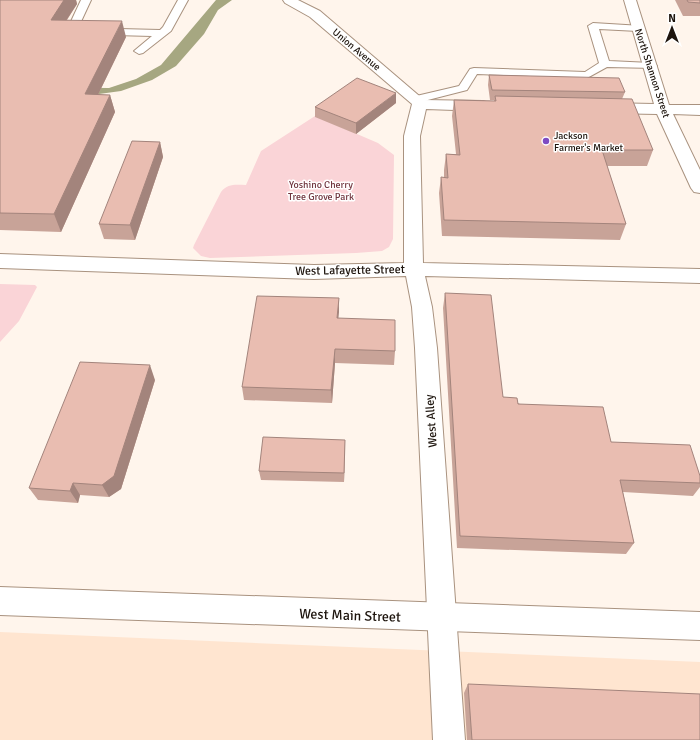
<svg xmlns="http://www.w3.org/2000/svg" width="700" height="740" font-family="Signika,sans-serif">
	<rect width="100%" height="100%" fill="#fff5ec"/>
	<path fill="#ffe5d0" d="M0 632 700 662V740H0Z"/>
	<path fill="#fad4d7" d="M315 116 378 143 394 155 393 239 389 247 382 251 356 253 210 258 201 256 193 248 194 245 221 192C228 183 236 185 246 185L261 151Z
		M0 284 35 285 37 287 19 321 0 342Z"/>
	<path fill="#a6a781" d="M216 0H232L218 10 204 34 176 66 152 80 121 91 99 94 0 93V87L109 88 136 79 161 65Z"/>
	<g fill="none" stroke-linecap="round" stroke-linejoin="round">
		<g stroke="#a9927f" stroke-width="2">
			<path id="service" d="M81 0H91L78 28 160 30 163 27 178 0H188L171 31 143 53 139 54 134 51 152 36 76 34 68 32 67 30Z
				M593 23 642 26 643 28 642 30 638 31 599 29 609 61 651 63 655 64 657 66 655 68 607 67 587 78 477 74 467 90 416 103 412 101 410 99 412 97 459 86 470 69 474 68 585 72 599 63 588 26Z"/>
		</g>
		<g stroke="#a9927f" stroke-width="2">
			<path id="minor" d="M283 0H298L320 11 424 100 483 101 488 103 491 106 488 109 483 111 426 109 420 136 423 263 700 269V283L425 276 432 307 437 348 465 740H433L415 348 412 307 406 276 314 279 0 268V254L314 265 404 263V136L412 104 310 17 285 3Z
				M624 0H636L669 105H700V115L673 114 700 170V193L694 192 691 188 657 114 605 113 600 111 597 108 600 105 605 103 654 104Z"/>
		</g>
		<g stroke="#a9927f" stroke-width="2">
			<path id="secondary" d="M0 587 700 612V640L0 615Z"/>
		</g>
		<use href="#service" fill="#fff" fill-rule="evenodd"/>
		<use href="#minor" fill="#fff" fill-rule="evenodd"/>
		<use href="#secondary" fill="#fff" fill-rule="evenodd"/>
	</g>
	<path fill="#c8a398" d="M0 0H76L77 4 67 20 126 37 98 95H110L115 112 61 232 0 230Z
		M675 0H700V16H683Z
		M489 75 625 92 622 99 653 150 647 166H607L626 224 620 240 442 236 439 193 441 177 444 178V170L446 154H456L452 116 454 100 494 101V100H490L488 85Z
		M396 103 356 134 315 117V107Z
		M160 142 163 157 135 240 104 239 99 224Z
		M445 293 503 397 611 442 700 476V487L693 496 623 492 634 543 626 554 457 548 443 308Z
		M339 298 338 318 395 351 394 365 335 363 332 403 244 400 242 387Z
		M155 380 121 489 109 497 80 495 78 503 38 500 29 488Z
		M345 440 344 482 261 480 259 471Z
		M468 684 700 740H467L464 693Z"/>
	<path fill="#a3847c" d="M62 0H76L77 4 56 36 51 20Z
		M122 21 126 37 90 111 85 94Z
		M396 93V103L356 134V123Z
		M110 95 115 112 61 232 54 214Z
		M160 142 163 157 135 240 130 225Z
		M339 298V312L337 332V318Z
		M335 349V363L332 403 331 390Z
		M150 365 155 380 121 489 109 497 102 485Z
		M345 440V449L344 482V473Z
		M73 483 80 495 78 503 70 491Z"/>
	<path fill="#e9bdb1" stroke="#a3847c" d="M0 0H64L51 20 122 21 85 94 110 95 54 214 0 213Z
		M687 0H700V3L688 2Z
		M489 75 619 78 625 92 492 90Z
		M357 78 396 93 356 123 315 107Z
		M495 96 632 99 653 150H602L626 224 444 220 441 177 448 178 446 154 460 155 454 100 496 101Z
		M132 141 160 142 130 225 99 224Z
		M445 293 491 295 503 397 517 398 518 404 603 407 611 442 690 445 700 476V483L620 480 634 543 460 536Z
		M257 296 339 298 337 318 395 320V351L335 349 331 390 242 387Z
		M80 362 150 365 114 476 102 485 73 483 70 491 29 488Z
		M263 437 345 440 344 473 259 471Z
		M468 684 700 694V740H472Z"/>
	<circle fill="#7d4bc3" stroke="#fff" stroke-width="1.5" cx="546" cy="141" r="4"/>
	<g text-anchor="middle" stroke-width="3" stroke-linejoin="round" paint-order="stroke">
		<g font-size="10" fill="#1d140d" stroke="#fff">
			<text transform="translate(357 49) rotate(40)" y="4">Union Avenue</text>
			<text transform="translate(653 73) rotate(72)" y="4">North Shannon Street</text>
		</g>
		<g font-size="10" fill="#1d140d" stroke="#fff" text-anchor="start">
			<text x="554" y="139">Jackson<tspan x="554" dy="12">Farmer's Market</tspan></text>
		</g>
		<g font-size="10" fill="#70353e" stroke="#fff">
			<text x="321" y="188">Yoshino Cherry<tspan x="321" dy="12">Tree Grove Park</tspan></text>
		</g>
		<g font-size="12" fill="#1d140d" stroke="#fff">
			<text transform="translate(350 270) rotate(-1)" y="4">West Lafayette Street</text>
			<text transform="translate(431 421) rotate(-94)" y="4">West Alley</text>
		</g>
		<g font-size="14" fill="#1d140d" stroke="#fff">
			<text transform="translate(350 615) rotate(2)" y="5">West Main Street</text>
		</g>
	</g>
	<g transform="translate(672 28)" stroke="#ffffff" stroke-width="3" paint-order="stroke">
	<path d="M0-3L7 15L0 10L-7 15Z" fill="#1d140d"/>
	<text y="-6" font-size="11" font-weight="bold" text-anchor="middle" fill="#1d140d">N</text>
	</g>
</svg>
